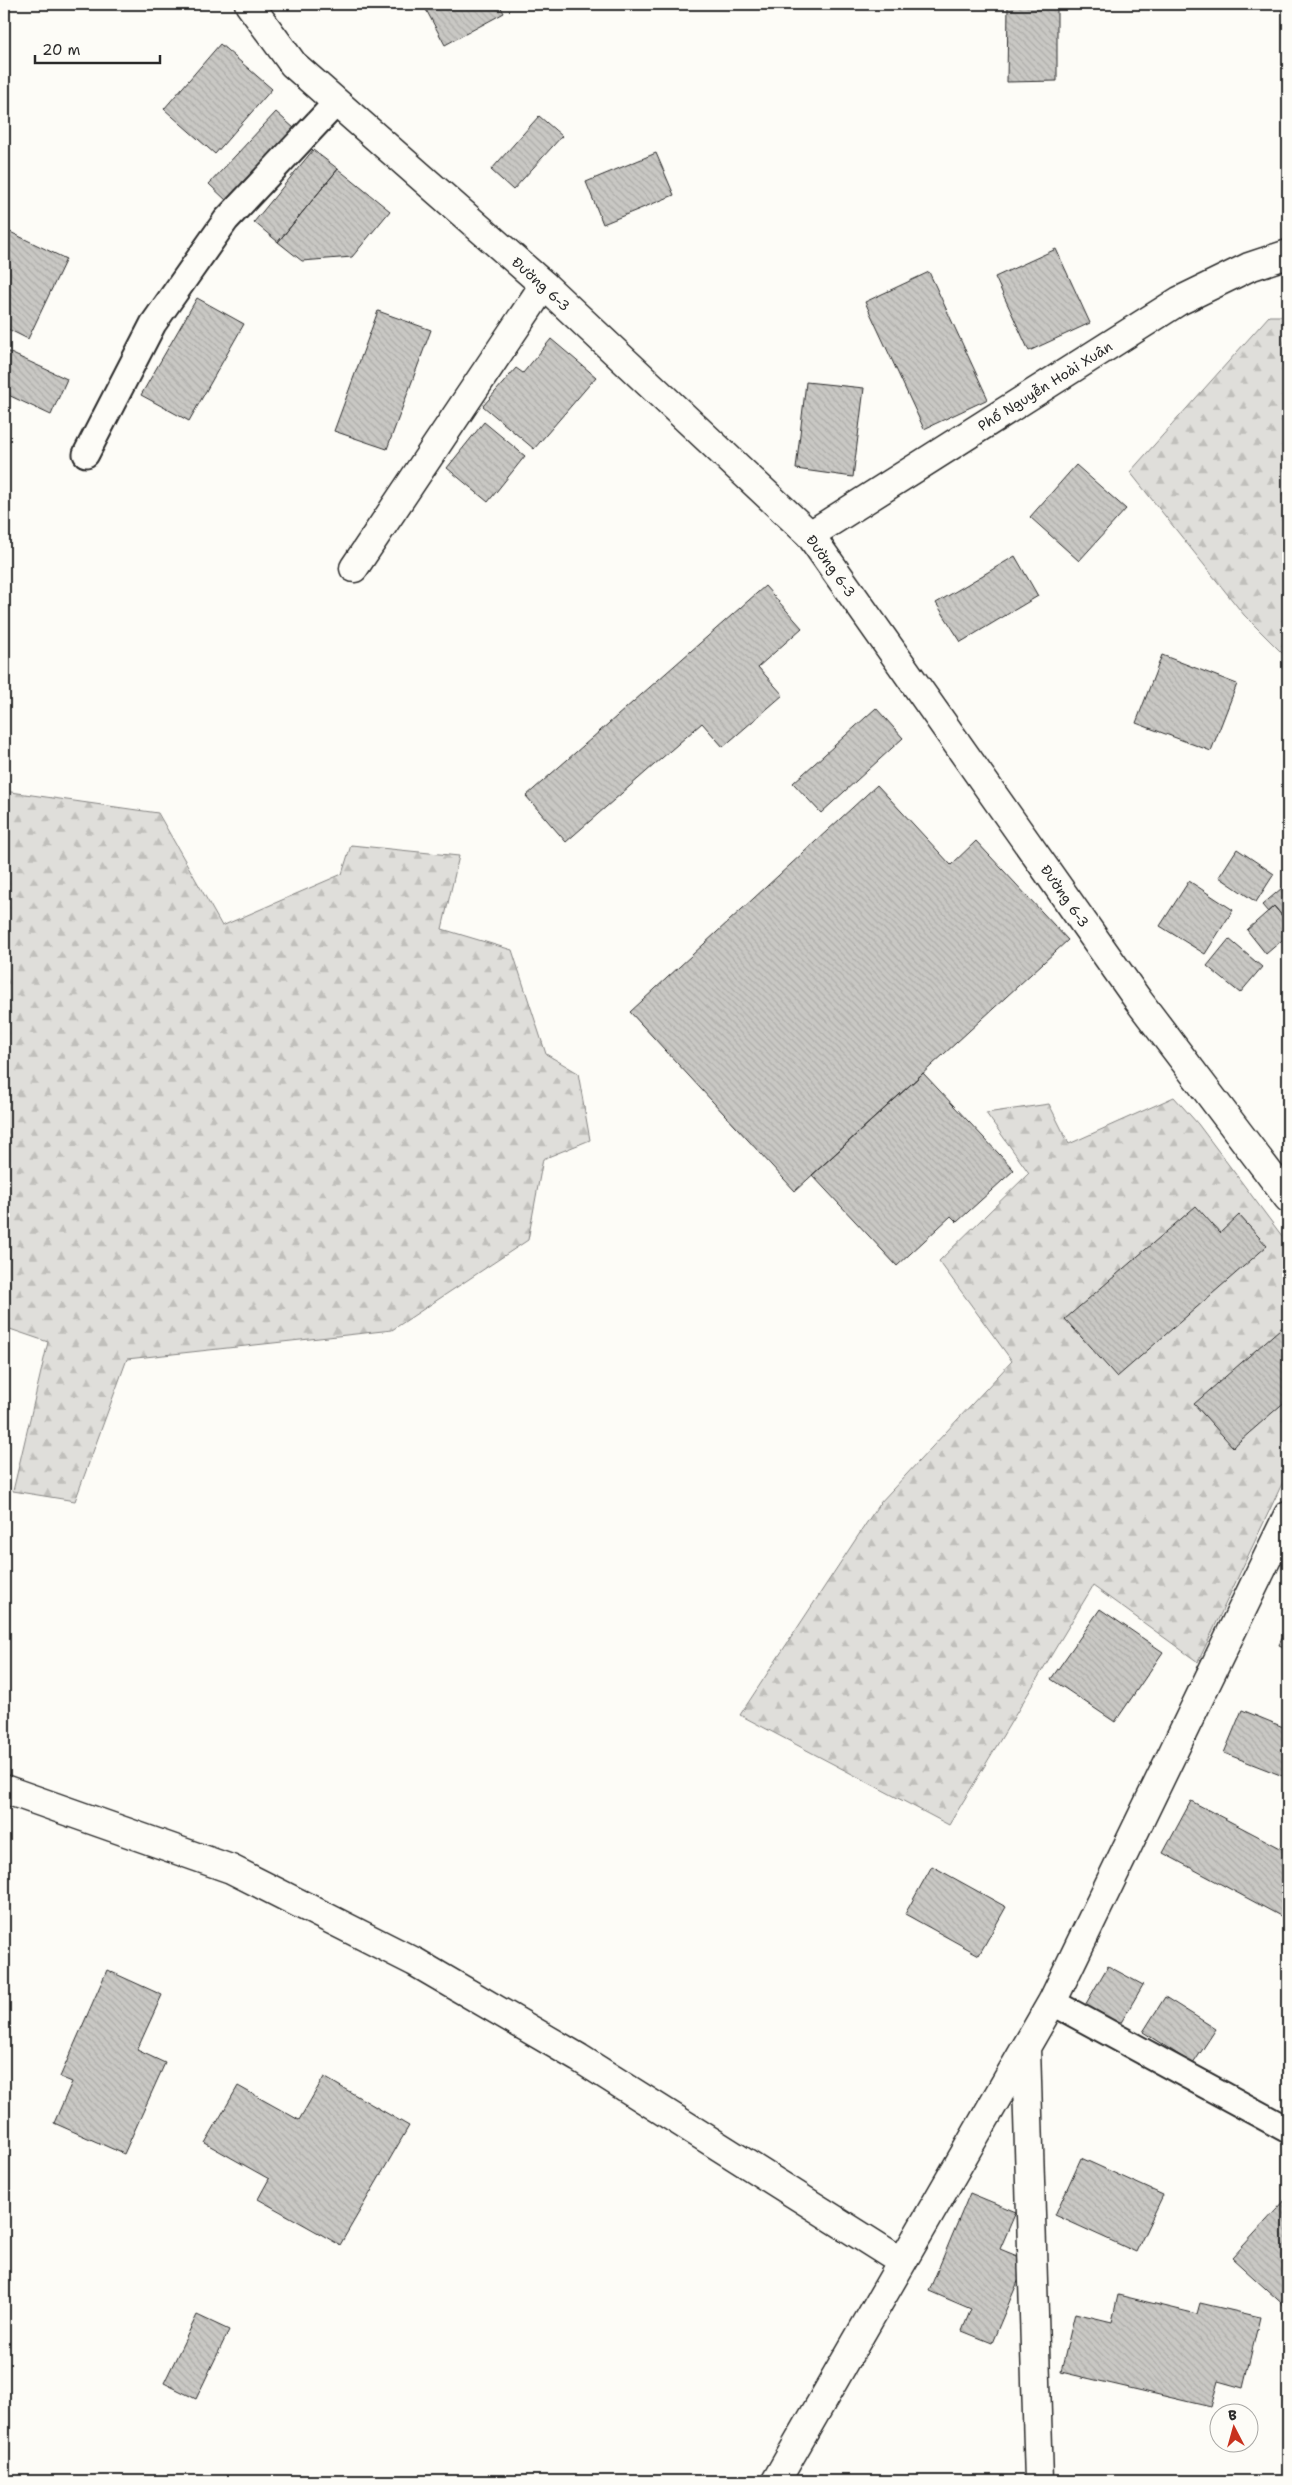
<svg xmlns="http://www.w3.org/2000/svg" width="1292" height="2485" font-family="'Shantell Sans',sans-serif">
	<defs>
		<pattern id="forest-firs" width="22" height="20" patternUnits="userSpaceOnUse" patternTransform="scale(1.25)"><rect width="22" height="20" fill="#dfdeda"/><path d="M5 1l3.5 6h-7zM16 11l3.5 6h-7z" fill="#c0bfbb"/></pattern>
		<pattern id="building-back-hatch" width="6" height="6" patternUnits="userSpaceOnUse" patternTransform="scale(1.25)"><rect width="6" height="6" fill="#c9c8c4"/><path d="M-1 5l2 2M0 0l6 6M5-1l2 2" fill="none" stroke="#adaca9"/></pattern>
	</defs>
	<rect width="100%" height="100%" fill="#fdfcf7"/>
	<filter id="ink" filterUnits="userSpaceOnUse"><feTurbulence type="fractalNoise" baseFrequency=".02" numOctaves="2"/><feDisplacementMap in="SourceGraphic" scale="10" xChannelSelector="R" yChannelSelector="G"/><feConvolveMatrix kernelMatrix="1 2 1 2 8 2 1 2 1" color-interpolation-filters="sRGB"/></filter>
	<g filter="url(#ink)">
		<path fill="url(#forest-firs)" stroke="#858482" d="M1269 316H1288V659L1244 615 1130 472Z
			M4 791 158 813 222 926 342 874 351 845 459 856 442 929 512 950 546 1054 578 1073 590 1140 543 1159 528 1240 392 1330 127 1359 75 1501 13 1491 48 1342 4 1327Z
			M1174 1097 1198 1124 1288 1244V1471L1198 1662 1093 1586 949 1825 740 1715 879 1504 1012 1361 939 1261 1029 1173 986 1113 1049 1104 1069 1144Z"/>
		<path fill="url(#building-back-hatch)" stroke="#2b2b2b" d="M423 4H499L504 13 445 45Z
			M1008 4H1057V81L1007 82Z
			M220 44 272 89 215 154 164 109Z
			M276 112 295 129 228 202 209 184Z
			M539 116 562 136 513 190 491 170Z
			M313 150 338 169 278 242 254 222Z
			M656 153 674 195 603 224 586 182Z
			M338 169 390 211 352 257 302 261 278 242Z
			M4 229 66 259 28 339 4 327Z
			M1056 249 1090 323 1029 351 995 277Z
			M929 272 988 399 924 429 865 302Z
			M197 298 244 324 189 421 141 395Z
			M378 311 431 330 387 449 334 431Z
			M551 339 596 377 534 449 483 406 516 368 523 373Z
			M4 350 67 379 51 415 4 393Z
			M806 382 864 388 853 477 796 469Z
			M484 422 525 456 488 502 447 468Z
			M1076 465 1126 509 1079 561 1030 517Z
			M1015 556 1038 596 961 642 936 603Z
			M765 586 802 628 758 667 783 695 723 747 702 723 566 842 526 796Z
			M1162 655 1237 684 1211 751 1136 723Z
			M876 708 903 738 821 813 793 783Z
			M877 785 951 865 976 841 1068 940 795 1191 630 1012Z
			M1237 849 1274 874 1256 902 1219 877Z
			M1189 881 1233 910 1205 954 1160 926Z
			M1282 888 1288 895V923L1274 906 1268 912 1262 905Z
			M1274 906 1288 923V935L1266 954 1247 930Z
			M1229 939 1262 967 1240 993 1207 966Z
			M1288 1025V1041L1282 1029Z
			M923 1073 1014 1170 957 1222 951 1216 897 1266 812 1175Z
			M1196 1206 1220 1233 1239 1215 1267 1246 1117 1377 1065 1319Z
			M1288 1322V1399L1233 1447 1194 1404Z
			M1100 1609 1163 1652 1115 1722 1051 1679Z
			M1288 1626V1649L1279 1645Z
			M1242 1710 1288 1729V1778L1224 1753Z
			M1191 1801 1288 1852V1920L1163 1853Z
			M932 1866 1006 1907 979 1955 905 1914Z
			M1108 1966 1143 1985 1119 2026 1084 2007Z
			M107 1970 162 1995 137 2050 165 2063 124 2154 54 2123 72 2082 60 2077Z
			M1165 1997 1216 2029 1193 2064 1143 2032Z
			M324 2077 409 2126 340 2245 258 2199 269 2179 205 2143 238 2086 299 2120Z
			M1081 2158 1163 2195 1136 2252 1055 2215Z
			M970 2193 1016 2212 1000 2249 1027 2260 992 2343 962 2331 971 2309 929 2291Z
			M1288 2197V2309L1232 2258Z
			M1118 2295 1197 2314 1200 2303 1260 2317 1243 2388 1218 2381 1211 2407 1061 2372 1075 2313 1112 2322Z
			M197 2315 229 2330 196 2399 164 2383Z"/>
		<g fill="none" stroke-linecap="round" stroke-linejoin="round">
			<g stroke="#2b2b2b" stroke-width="29">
				<path id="lane" d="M86 454 153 324 226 220 336 103
					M1052 2002 1288 2130"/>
			</g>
			<g stroke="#2b2b2b" stroke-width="31">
				<path id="street" d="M810 535 1179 301 1249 267 1288 254
					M354 568 544 285
					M4 1789 231 1869 415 1962 579 2058 902 2262
					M1026 2048 1039 2481
					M776 2481 1052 2002 1288 1515"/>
			</g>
			<g stroke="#2b2b2b" stroke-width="31">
				<path id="secondary" d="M249 4 293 64 544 285 810 535 1138 1000 1288 1198"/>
			</g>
			<use href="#lane" stroke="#fdfcf7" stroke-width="25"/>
			<use href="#street" stroke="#fdfcf7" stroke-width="28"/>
			<use href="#secondary" stroke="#fdfcf7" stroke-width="28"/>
		</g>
	</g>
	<g text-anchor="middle" stroke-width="5" stroke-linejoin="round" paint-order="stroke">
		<g font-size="14" fill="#2b2b2b" stroke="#fdfcf7">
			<text transform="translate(541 284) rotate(42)" y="5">Đường 6-3</text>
			<text transform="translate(1045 386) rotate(-32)" y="5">Phố Nguyễn Hoài Xuân</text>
			<text transform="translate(831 566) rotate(54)" y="5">Đường 6-3</text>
			<text transform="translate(1065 896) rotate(55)" y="5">Đường 6-3</text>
		</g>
	</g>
	<rect width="1292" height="2485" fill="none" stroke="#fdfcf7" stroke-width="20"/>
	<rect x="10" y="10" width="1272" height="2465" fill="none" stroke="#2b2b2b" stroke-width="2" filter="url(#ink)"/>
	<g transform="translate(1234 2428) rotate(354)"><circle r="24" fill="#fdfcf7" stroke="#a9a8a5"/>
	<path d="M0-4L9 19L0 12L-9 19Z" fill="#c8321e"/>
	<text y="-8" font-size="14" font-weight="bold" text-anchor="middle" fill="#2b2b2b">B</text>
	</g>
	<path d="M35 55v8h125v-8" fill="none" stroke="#2b2b2b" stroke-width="2.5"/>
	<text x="42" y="55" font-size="15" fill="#2b2b2b" stroke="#fdfcf7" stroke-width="4" paint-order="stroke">20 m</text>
</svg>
